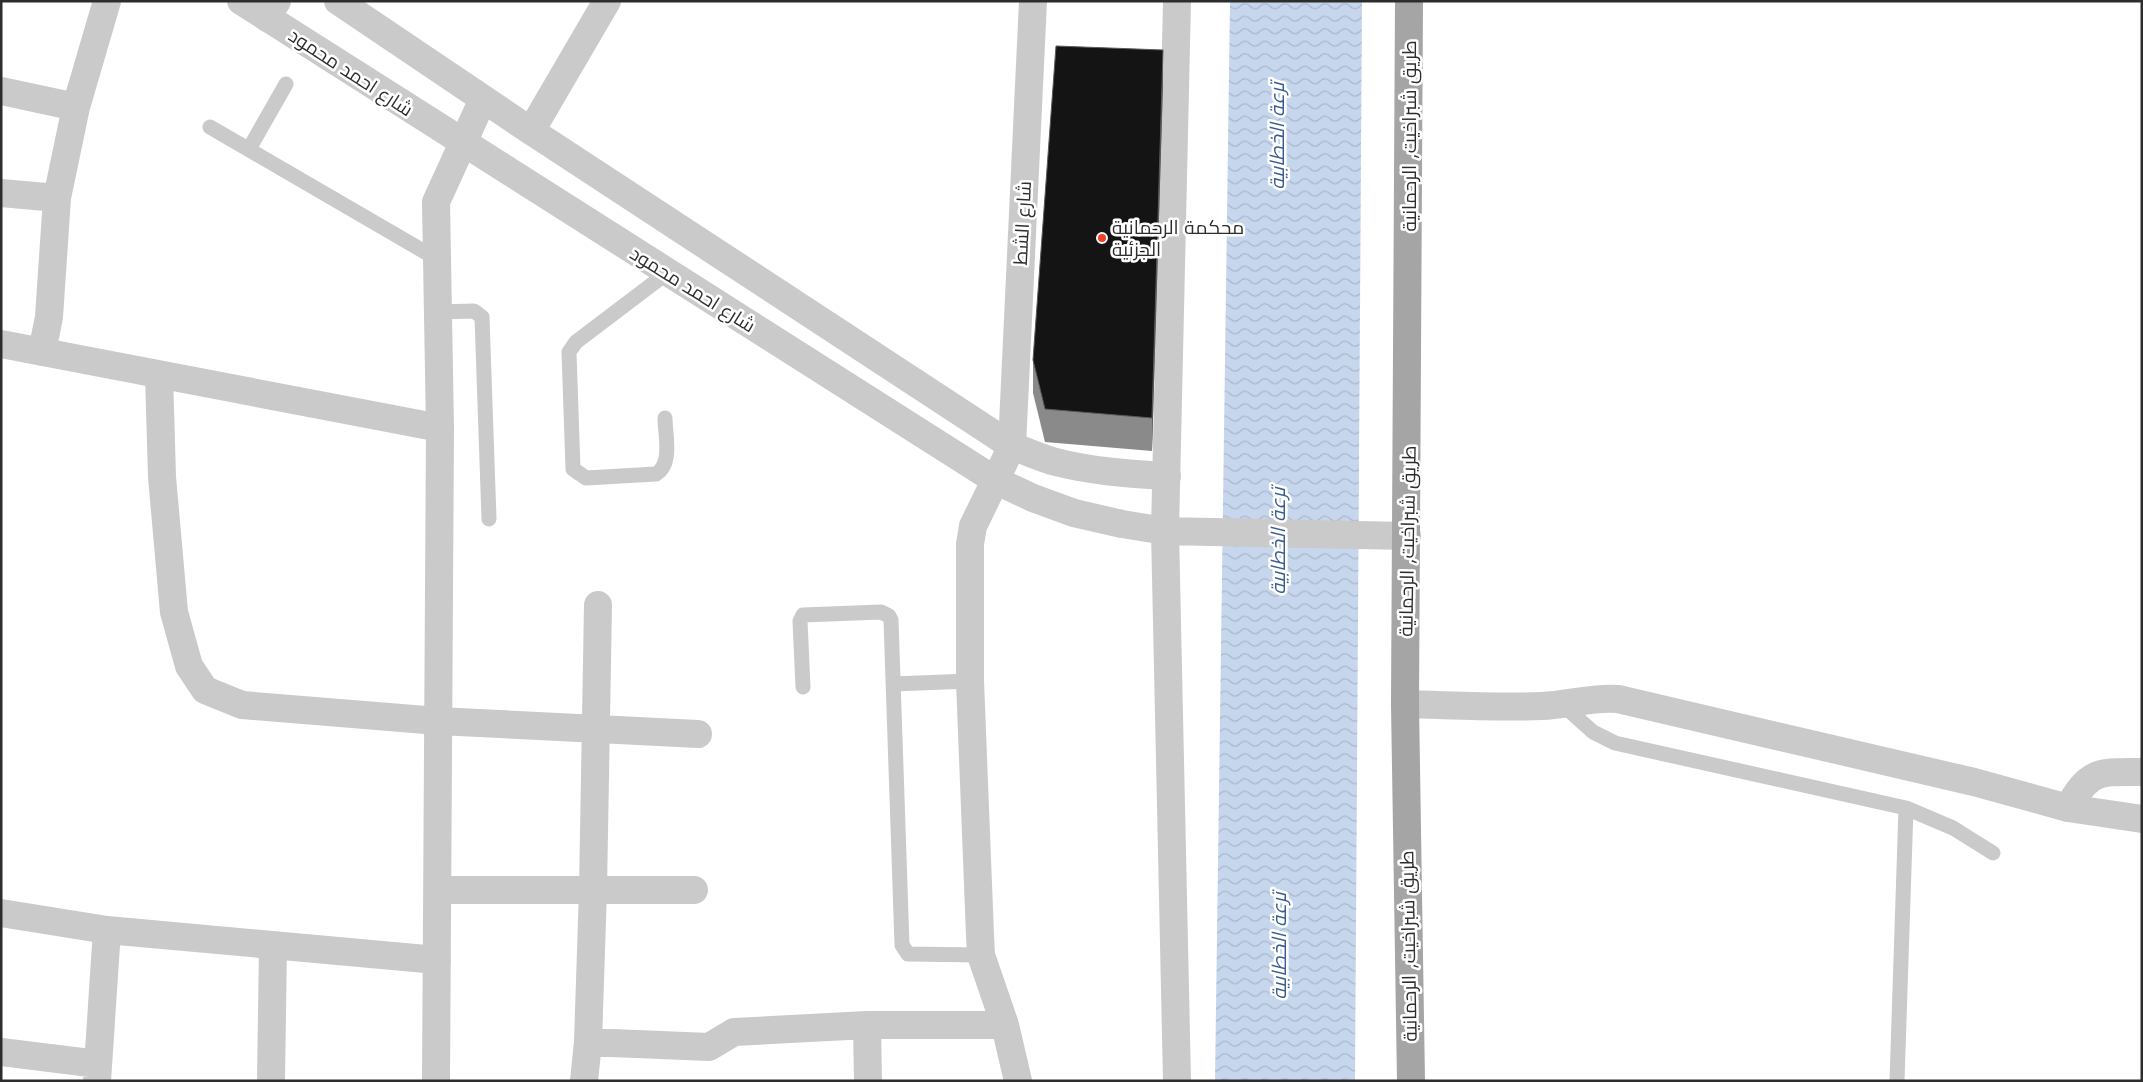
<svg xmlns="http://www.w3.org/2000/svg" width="2143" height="1082" font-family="Jost,Cairo,sans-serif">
	<defs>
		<pattern id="water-waves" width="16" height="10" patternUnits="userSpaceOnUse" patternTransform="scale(1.25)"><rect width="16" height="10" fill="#c6d6ec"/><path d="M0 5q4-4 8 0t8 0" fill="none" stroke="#aab8cb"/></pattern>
	</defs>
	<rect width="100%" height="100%" fill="#fff"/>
	<path fill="url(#water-waves)" d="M1230 1H1362L1355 1081H1215Z"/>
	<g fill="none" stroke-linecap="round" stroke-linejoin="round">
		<path stroke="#cacaca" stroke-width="15" d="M210 127 437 259
			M249 149 286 84
			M437 312 474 311 482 317 489 519
			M665 418C665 435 673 464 656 474L586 478 573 469 569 352 576 342 667 273
			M893 684 970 681
			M803 687 800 621 803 615 881 612 889 616 891 620 902 945 908 954 981 955
			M1563 705 1593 732 1615 743 1906 808 1953 828 1993 853
			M1897 1081 1906 808"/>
		<path stroke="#cacaca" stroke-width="28" d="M267 18 277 1
			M1 91 76 107
			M531 131 607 1
			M1 193 57 198
			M1 344 440 428
			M42 352 49 317 57 198 76 107 107 1
			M159 375 162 477 174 612 189 666 205 690 242 705 438 721 698 734
			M1405 704C1450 705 1496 708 1542 706 1568 705 1591 697 1618 699L1974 782 2068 808 2142 819
			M2068 808C2090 769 2099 772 2142 772
			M437 890H694
			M1 913 107 930 437 960
			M588 1042 709 1047 734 1032 867 1025
			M1 1052 98 1064
			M97 1081 107 930
			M271 1081 273 945
			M436 1081 440 428 436 202 483 99
			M584 1081 588 1042 593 890 598 605
			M868 1081 867 1025H1005
			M1018 1081 1005 1025 981 955 980 935 970 681V544L973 526 1012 446 1033 1"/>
		<path stroke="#cacaca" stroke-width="28" d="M241 1 995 480 1033 498 1074 513 1122 524 1165 531 1407 536
			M338 1 531 131 1012 446C1025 451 1039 457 1052 461 1089 471 1129 474 1167 476
			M1177 1081 1165 531 1177 1"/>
		<path stroke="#a5a5a5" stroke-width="28" d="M1409 1 1405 704 1411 1081"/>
	</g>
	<path fill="#8a8a8a" d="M1163 83 1152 451 1045 442 1033 393V360Z"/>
	<path fill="#5a5a5a" d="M1163 50V83L1152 451V418Z"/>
	<path fill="#141414" stroke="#5a5a5a" d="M1056 46 1163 50 1152 418 1045 409 1033 360Z"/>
	<circle fill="#eb4129" stroke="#fff" stroke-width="2" cx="1102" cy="238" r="5"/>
	<g text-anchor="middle" stroke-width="5" stroke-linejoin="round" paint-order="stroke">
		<g font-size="19" fill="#2d2d2d" stroke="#fff">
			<text transform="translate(351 72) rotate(33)" y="7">شارع احمد محمود</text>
			<text transform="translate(1409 136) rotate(-90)" y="7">طريق شبراخيت, الرحمانية</text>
			<text transform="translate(1022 223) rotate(-87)" y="7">شارع الشط</text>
			<text transform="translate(693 289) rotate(32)" y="7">شارع احمد محمود</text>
			<text transform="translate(1407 541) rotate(-89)" y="7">طريق شبراخيت, الرحمانية</text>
			<text transform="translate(1408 946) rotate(-91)" y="7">طريق شبراخيت, الرحمانية</text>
		</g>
		<g font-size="19" fill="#2d2d2d" stroke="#fff" text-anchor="start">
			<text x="1112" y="234">محكمة الرحمانية<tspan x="1112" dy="22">الجزئية</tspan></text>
		</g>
		<g font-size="20" font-style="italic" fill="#395e92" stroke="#fff">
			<text transform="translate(1277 136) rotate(-90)" y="7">ترعة الخطابية</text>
			<text transform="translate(1278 541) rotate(-90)" y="7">ترعة الخطابية</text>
			<text transform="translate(1279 946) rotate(-90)" y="7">ترعة الخطابية</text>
		</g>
	</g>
	<rect width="2143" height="1082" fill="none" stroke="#2d2d2d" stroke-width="5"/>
</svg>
